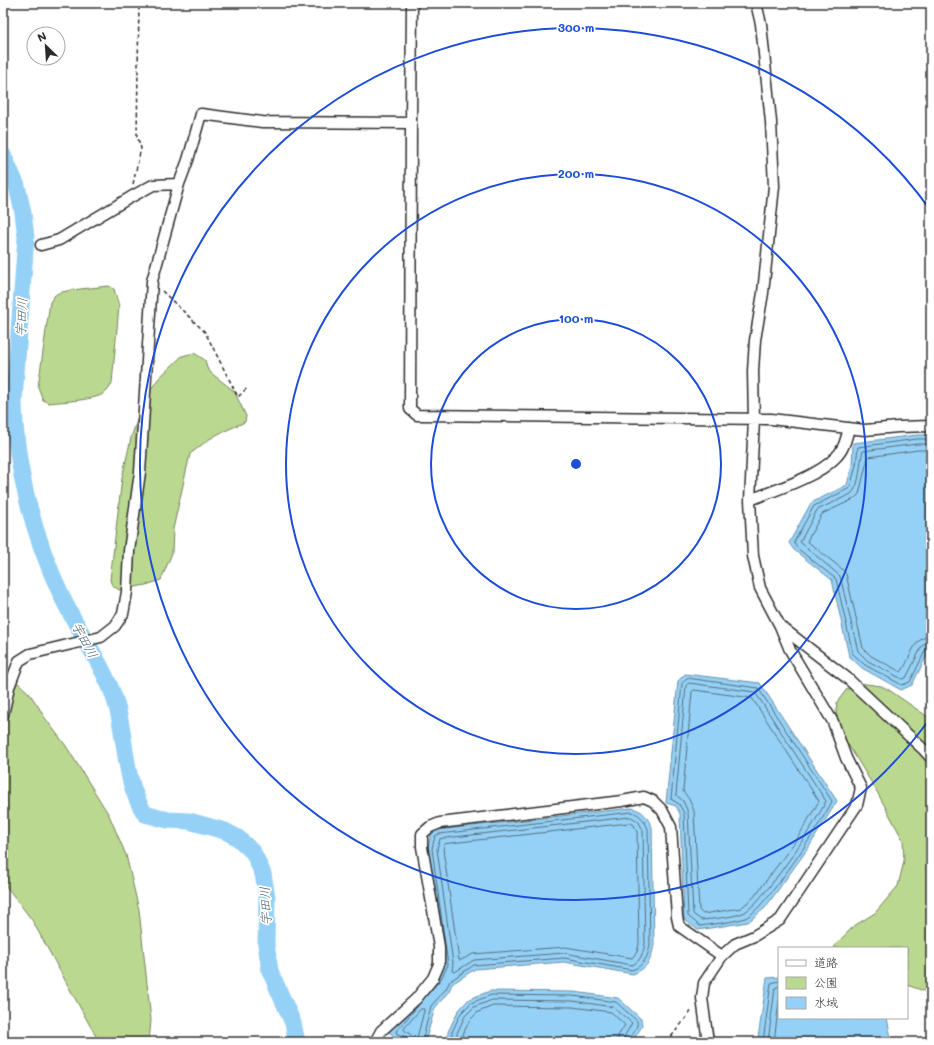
<svg xmlns="http://www.w3.org/2000/svg" width="934" height="1045" font-family="Mali,'Klee One',sans-serif">
	<rect width="100%" height="100%" fill="#fff"/>
	<filter id="ink" filterUnits="userSpaceOnUse"><feTurbulence type="fractalNoise" baseFrequency=".025" numOctaves="2"/><feDisplacementMap in="SourceGraphic" scale="8" xChannelSelector="R" yChannelSelector="G"/><feConvolveMatrix kernelMatrix="1 2 1 2 8 2 1 2 1" color-interpolation-filters="sRGB"/></filter>
	<g filter="url(#ink)">
		<path fill="#bbd890" stroke="#73825e" d="M109 286 114 289 119 306 112 383C111 385 109 389 107 391 98 401 63 401 49 403L43 400 38 387 50 302 54 296 58 293 71 290Z
			M194 353 205 360 207 368 211 373 234 391 246 416 245 422 218 434 208 440 190 454 173 529 172 553 161 580 146 585 119 590 112 585 110 580 122 478 131 438 144 399 159 378 182 356Z
			M3 669 29 693 38 706 45 718 66 746 109 815 126 855 139 910 151 1020 149 1042H99L32 920 3 882Z
			M859 683 881 686 889 690 931 719V995L927 992 907 985V948H834L837 943 854 926 875 913 898 886 904 861 903 840 876 790 841 733 836 712 837 702 847 689Z"/>
		<path fill="#95d1f6" stroke="#6b8fa5" d="M917 435H931V641L929 651 912 685 901 690 862 668 849 656 832 580 794 550 789 543 811 503 847 485 852 465 853 443Z
			M685 674 760 683 837 801 809 847 765 908 748 922 698 930 684 919 680 814 676 806 666 803 678 681Z
			M632 808C644 811 647 817 652 827L654 945C651 960 648 968 633 974L564 962 475 969 452 984 449 991 435 1008 425 1042C412 1042 399 1042 389 1032L438 976 444 965 428 848 431 834 437 830Z
			M779 977V1018H887L892 1042H759L758 1038 767 978Z
			M490 991 574 992 618 998 641 1019 642 1026 632 1042H448V1032L458 1011 469 999Z"/>
		<g fill="none" stroke-linecap="round" stroke-linejoin="round">
			<path stroke="#556d7c" stroke-width="1" d="M931 439H917L858 447 856 465 850 488 814 506 794 542 797 548 836 579 853 654 865 665 902 685 910 682 926 649 931 647
				M931 444H917L863 451C859 463 861 485 851 494L817 510 800 542 840 576 858 651 868 661 902 679 906 678 922 646 926 643 931 642
				M931 450H918L868 457 859 494 854 499 822 514 807 541 842 569 846 574 863 648 871 656 901 672C911 660 912 637 931 636
				M687 678 758 688 832 801C823 821 763 912 745 918 734 922 713 924 700 926L688 916 684 813 679 804 671 799 682 684Z
				M689 683 755 692 826 801C818 820 760 907 743 913 734 917 712 919 701 920L693 914 688 812 683 801 676 795 686 686Z
				M694 690 752 698 819 801 797 839 754 897 741 908 703 914 699 910 694 811 689 799 683 791 692 692Z
				M631 817 638 821 643 830 645 944C643 953 641 961 632 965L564 953 474 960 455 972 452 971 453 963 437 849 440 839Z
				M631 823 634 825 637 832 639 944 637 952 632 958 565 947 473 954 461 960H459L443 849 445 844Z
				M421 1009H424V1011L417 1038 415 1040 410 1034 405 1031 404 1029Z
				M409 1042 407 1037 397 1034 396 1031 418 1006
				M422 1042 431 1006 446 989 450 981 474 965 564 958 632 970C644 966 648 956 650 945L648 829C644 820 641 815 632 812L439 834 435 836 432 849 448 965 441 979 427 995
				M452 1042V1032L461 1013 471 1003 491 995 573 996 616 1002 637 1021C639 1029 630 1034 629 1042
				M457 1042V1033L465 1016 474 1007 492 1000 573 1001 613 1007 632 1023 624 1037V1042
				M463 1042V1034L470 1020 478 1012 493 1006 572 1007 611 1012 625 1025 618 1036V1042
				M763 1042 771 983 779 981
				M768 1042 775 988 779 986
				M774 1042 779 1001"/>
			<path stroke="#95d1f6" stroke-width="17" d="M3 155 17 186 23 213 26 237 14 400C15 469 34 537 63 599 78 630 98 657 111 689 123 718 123 748 130 778 133 791 138 803 145 814L168 820 189 821 225 831 238 838 253 852 263 874 267 897 266 944 270 971 293 1023 297 1042"/>
			<g stroke="#2b2b2b" stroke-width="13">
				<path id="minor" d="M411 123 410 409 417 415 771 419 865 430 898 427 931 426
					M41 245 59 240 131 197 153 185 179 184
					M750 500C775 490 817 477 835 458 844 450 846 439 849 428
					M780 626 847 678 923 749 931 758
					M3 715 9 687 19 661 30 654 101 637 115 626 123 614 127 592 129 551 140 472 152 281 179 184 188 160 201 114 262 122 411 123 412 3
					M375 1042 381 1031 416 999 433 978 439 964V947L432 904 422 847V834L430 827 440 823 622 801 644 797 653 801 662 810 671 827 677 917 679 926 722 956
					M708 1042 702 998 704 983 722 956 735 944 754 936 780 920 857 805 861 788 846 758 833 722 790 650 780 626 760 588 753 556 750 500 754 420 753 371 755 340 763 293 774 186 771 122 761 24 756 3"/>
			</g>
			<path stroke="#2b2b2b" stroke-width="1.5" stroke-dasharray="4 3" stroke-linecap="butt" d="M133 184 141 148 137 136 139 3
				M162 291 205 332 238 397 248 387
				M667 1042 693 1009"/>
			<use href="#minor" stroke="#fff" stroke-width="10"/>
		</g>
	</g>
	<g fill="none" stroke="#1d4ed8" stroke-width="2">
		<circle cx="576" cy="464" r="145"/>
		<circle cx="576" cy="464" r="290"/>
		<path d="M931 717A436 436 0 1 1 931 211"/>
	</g>
	<g text-anchor="middle" stroke-width="3.5" stroke-linejoin="round" paint-order="stroke">
		<g font-size="13" font-style="italic" fill="#4b5d68" stroke="#fff">
			<text transform="translate(21 317) rotate(-87)" y="5">宇田川</text>
			<text transform="translate(85 640) rotate(62)" y="5">宇田川</text>
			<text transform="translate(265 906) rotate(-93)" y="5">宇田川</text>
		</g>
	</g>
	<circle cx="576" cy="464" r="6" fill="#1d4ed8" stroke="#fff" stroke-width="2"/>
	<g font-size="12" text-anchor="middle" font-weight="bold" fill="#1d4ed8" stroke="#fff" stroke-width="3.5" stroke-linejoin="round" paint-order="stroke">
		<text x="576" y="32">300 m</text>
		<text x="576" y="178">200 m</text>
		<text x="576" y="323">100 m</text>
	</g>
	<rect width="934" height="1045" fill="none" stroke="#fff" stroke-width="16"/>
	<rect x="8" y="8" width="918" height="1029" fill="none" stroke="#2b2b2b" stroke-width="1.5" filter="url(#ink)"/>
	<rect x="778" y="947" width="130" height="72" fill="#ffffff" stroke="#aaaaaa"/>
	<rect x="786" y="960" width="20" height="6" fill="#ffffff" stroke="#aaaaaa"/>
	<text x="814" y="967" font-size="12" fill="#2b2b2b">道路</text>
	<rect x="786" y="977" width="20" height="12" fill="#bbd890" stroke="#aaaaaa"/>
	<text x="814" y="987" font-size="12" fill="#2b2b2b">公園</text>
	<rect x="786" y="997" width="20" height="12" fill="#95d1f6" stroke="#aaaaaa"/>
	<text x="814" y="1007" font-size="12" fill="#2b2b2b">水域</text>
	<g transform="translate(46 46) rotate(335)"><circle r="19" fill="#ffffff" stroke="#aaaaaa"/>
	<path d="M0-3L7 15L0 10L-7 15Z" fill="#2b2b2b"/>
	<text y="-6" font-size="11" font-weight="bold" text-anchor="middle" fill="#2b2b2b">N</text>
	</g>
</svg>
